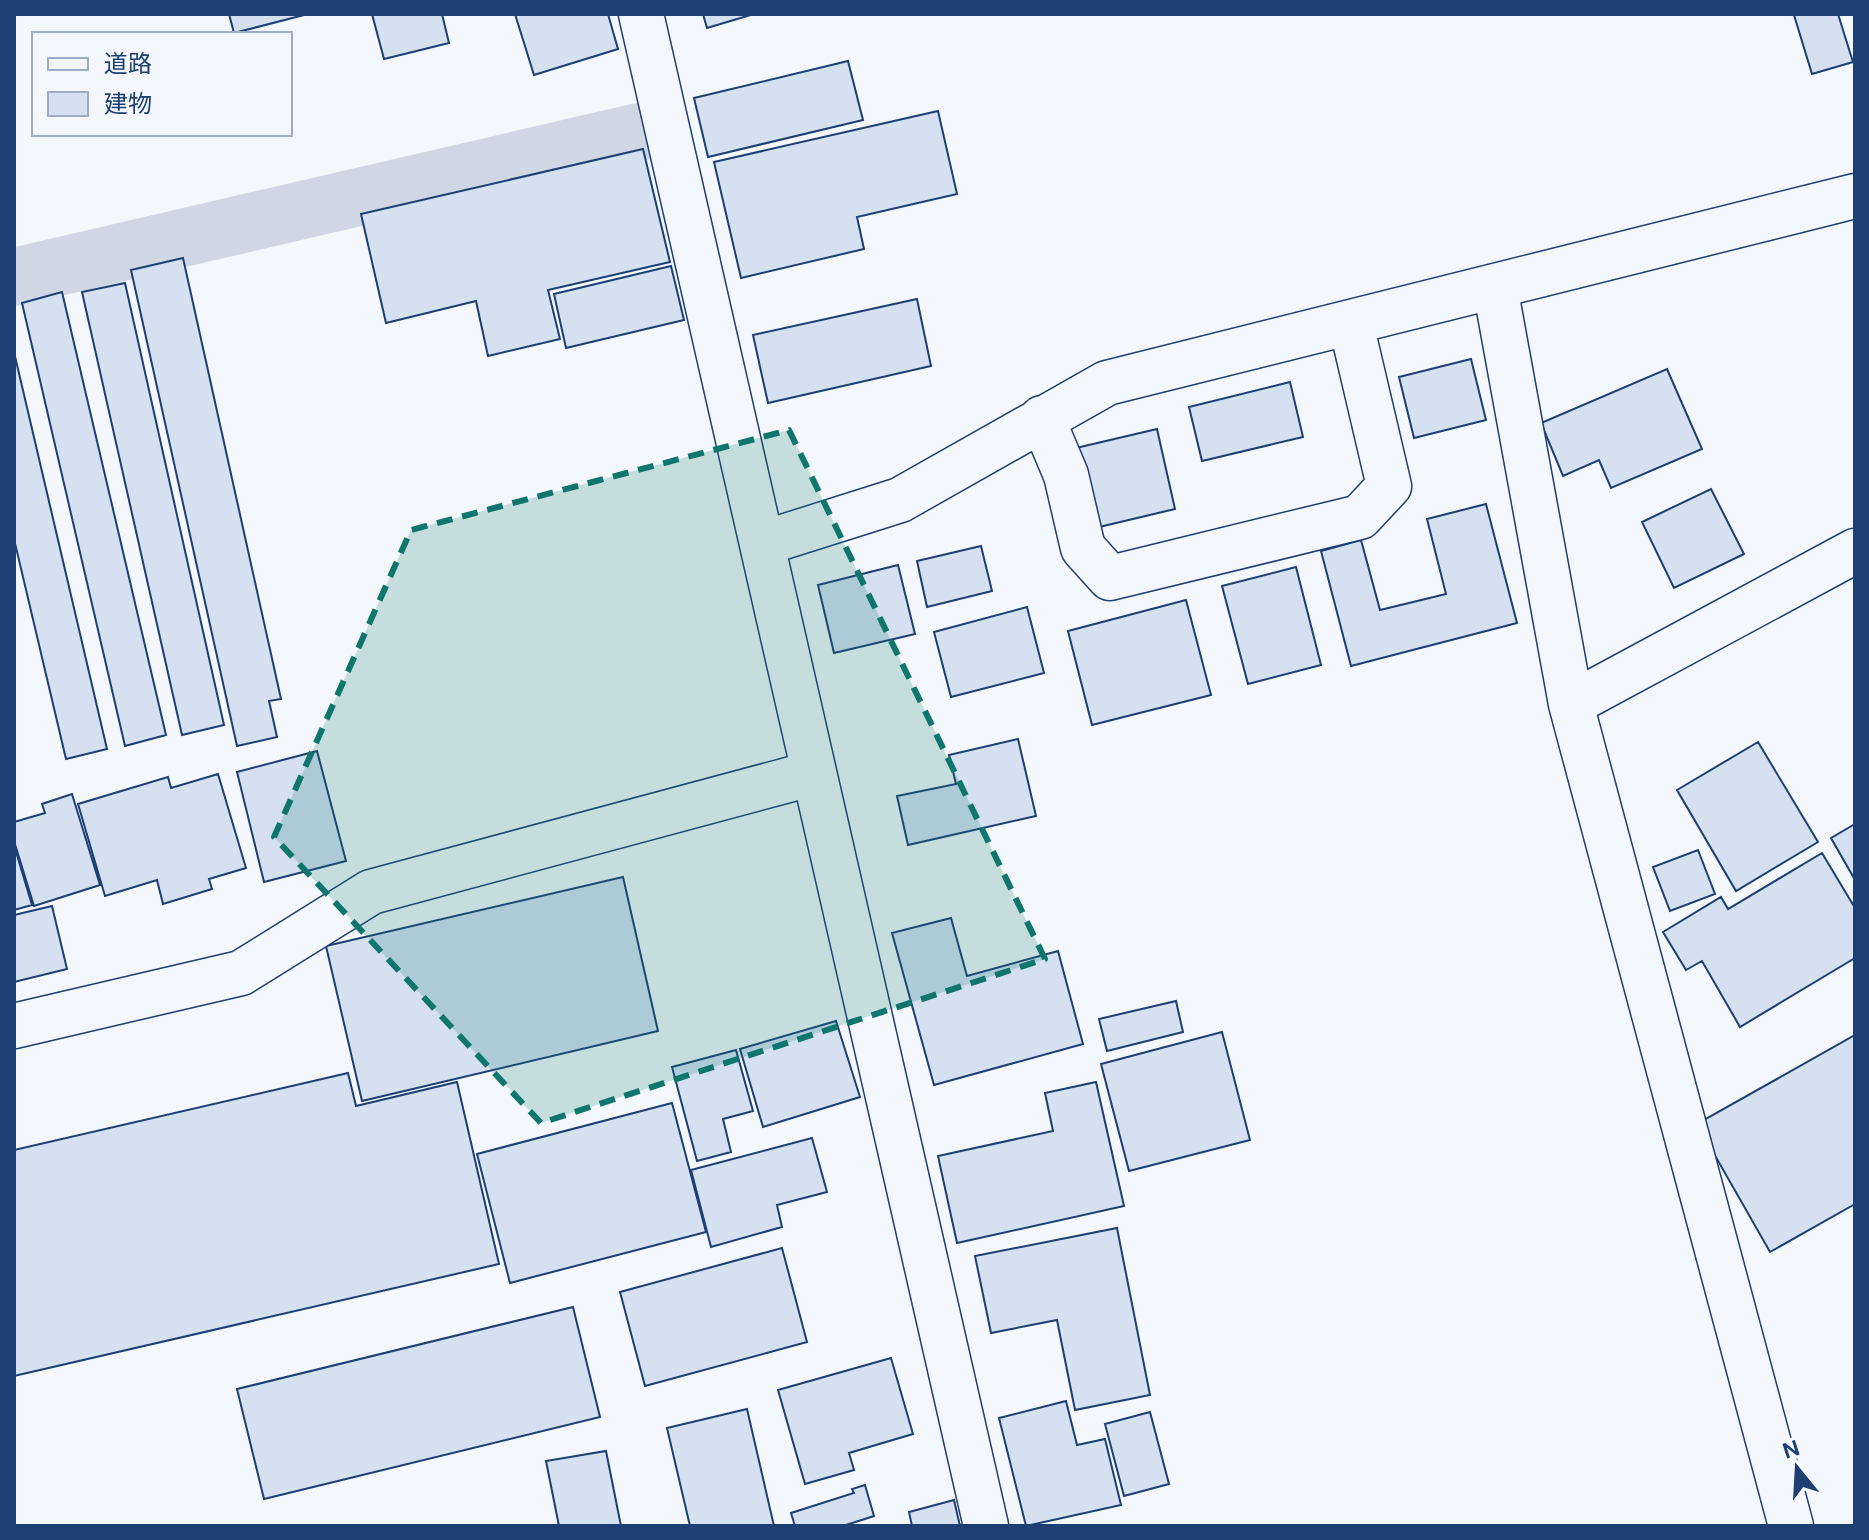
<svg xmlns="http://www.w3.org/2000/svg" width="1869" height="1540" font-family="'DM Sans','Noto Sans JP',sans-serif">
	<rect width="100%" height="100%" fill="#f4f7fb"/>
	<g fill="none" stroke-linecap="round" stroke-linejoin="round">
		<path stroke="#cfd7e4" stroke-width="58" d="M14 277 639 132"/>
	</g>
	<path fill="#d5e0f0" stroke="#1d3f73" stroke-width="2" d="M229 14H308L234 33Z
		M372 14H442L449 43 384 59Z
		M515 14H608L618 49 534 75Z
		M703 14H754L707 28Z
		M1838 14 1853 62 1812 74 1794 15Z
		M848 61 863 120 708 157 694 98Z
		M938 111 957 194 857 217 864 249 741 278 714 162Z
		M643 149 670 262 548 290 560 339 488 356 476 301 386 323 361 214Z
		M183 258 281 699 269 701 277 737 237 746 131 270Z
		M671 266 684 320 566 348 554 294Z
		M125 283 224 725 182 735 82 292Z
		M62 292 166 735 125 746 22 303Z
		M917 299 931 366 768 403 753 335Z
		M14 352 107 749 66 759 14 539Z
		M1471 359 1486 420 1414 438 1399 377Z
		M1667 369 1702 449 1611 488 1599 460 1563 476 1541 423Z
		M1290 382 1303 437 1202 461 1189 407Z
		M1157 429 1175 509 1095 528 1076 448Z
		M1711 489 1744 554 1674 588 1642 522Z
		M1486 504 1517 623 1351 666 1321 551 1361 540 1380 610 1446 594 1427 519Z
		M981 546 992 591 927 607 917 561Z
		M898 565 915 634 834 653 818 585Z
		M1296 567 1321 665 1248 684 1222 586Z
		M1186 600 1211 695 1092 725 1068 631Z
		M1027 607 1044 673 951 697 934 632Z
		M1018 739 1036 816 908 845 897 796 956 784 949 755Z
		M1758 742 1818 842 1736 891 1677 790Z
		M317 751 346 861 264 882 237 772Z
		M218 774 246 868 209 879 212 889 163 904 157 880 105 896 78 804 168 777 171 788Z
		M72 794 100 885 34 906 14 841V822L45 813 42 804Z
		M1855 824V880L1831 838Z
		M14 845 32 905 14 910Z
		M1698 850 1715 894 1670 911 1653 867Z
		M1822 853 1855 908V958L1740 1027 1702 961 1686 970 1663 932 1721 897 1728 909Z
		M623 877 658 1031 362 1101 326 946Z
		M52 906 67 969 14 982V915Z
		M951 918 967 976 1058 951 1083 1044 934 1085 892 933Z
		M1176 1001 1183 1032 1107 1051 1099 1019Z
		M836 1021 860 1097 763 1127 740 1049Z
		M1222 1032 1250 1140 1129 1171 1101 1064Z
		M1855 1035V1204L1770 1252 1697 1124Z
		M736 1050 753 1111 723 1119 731 1152 697 1161 672 1067Z
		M348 1073 356 1106 457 1082 499 1264 14 1376V1150Z
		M1096 1082 1124 1206 957 1243 938 1156 1053 1131 1045 1093Z
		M672 1103 706 1232 510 1283 477 1154Z
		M812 1138 827 1192 777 1205 782 1227 711 1247 691 1170Z
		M1117 1228 1150 1395 1075 1410 1057 1320 991 1333 975 1256Z
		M782 1248 807 1342 645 1386 620 1292Z
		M573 1307 600 1417 264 1499 237 1389Z
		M891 1358 913 1434 849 1453 854 1470 805 1484 778 1390Z
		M1066 1401 1077 1445 1105 1439 1121 1505 1026 1526 999 1418Z
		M747 1409 774 1526H690L667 1428Z
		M1150 1412 1169 1484 1124 1496 1105 1424Z
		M606 1451 621 1526H559L546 1461Z
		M865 1485 874 1516 843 1526H795L791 1513 854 1493 852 1489Z
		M954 1500 960 1526H912L909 1512Z"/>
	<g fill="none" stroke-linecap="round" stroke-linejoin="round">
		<g stroke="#1d3f73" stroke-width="47">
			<path id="minor" d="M641 14 986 1526
				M1495 287 1571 704 1791 1526
				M1042 418 1066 475 1083 548 1110 578 1360 517 1389 486 1351 324
				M764 543 900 500 1107 383 1855 196
				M1571 704 1855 551
				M14 1026 241 973 371 892 814 773"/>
		</g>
		<use href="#minor" stroke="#f4f7fb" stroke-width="44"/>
	</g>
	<path fill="#0f766e" fill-opacity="0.2" stroke="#0f766e" stroke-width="6" stroke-dasharray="16 10" stroke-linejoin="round" d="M789 430 1045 959 541 1123 274 837 411 530Z"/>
	<rect width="1869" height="1540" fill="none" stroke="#1d3f73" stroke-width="32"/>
	<rect x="32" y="32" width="260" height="104" fill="#f4f7fb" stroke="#9eadc5" stroke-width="2"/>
	<rect x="48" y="58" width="40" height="12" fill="#f4f7fb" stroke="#9eadc5" stroke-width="2"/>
	<text x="104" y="72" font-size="24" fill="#1d3f73">道路</text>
	<rect x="48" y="92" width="40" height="24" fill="#d5e0f0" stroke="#9eadc5" stroke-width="2"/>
	<text x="104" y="112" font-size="24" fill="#1d3f73">建物</text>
	<g transform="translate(1797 1468) rotate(342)" stroke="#f4f7fb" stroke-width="6" paint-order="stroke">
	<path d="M0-6L14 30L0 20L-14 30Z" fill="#1d3f73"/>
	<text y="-12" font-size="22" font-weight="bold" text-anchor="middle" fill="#1d3f73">N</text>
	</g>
</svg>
